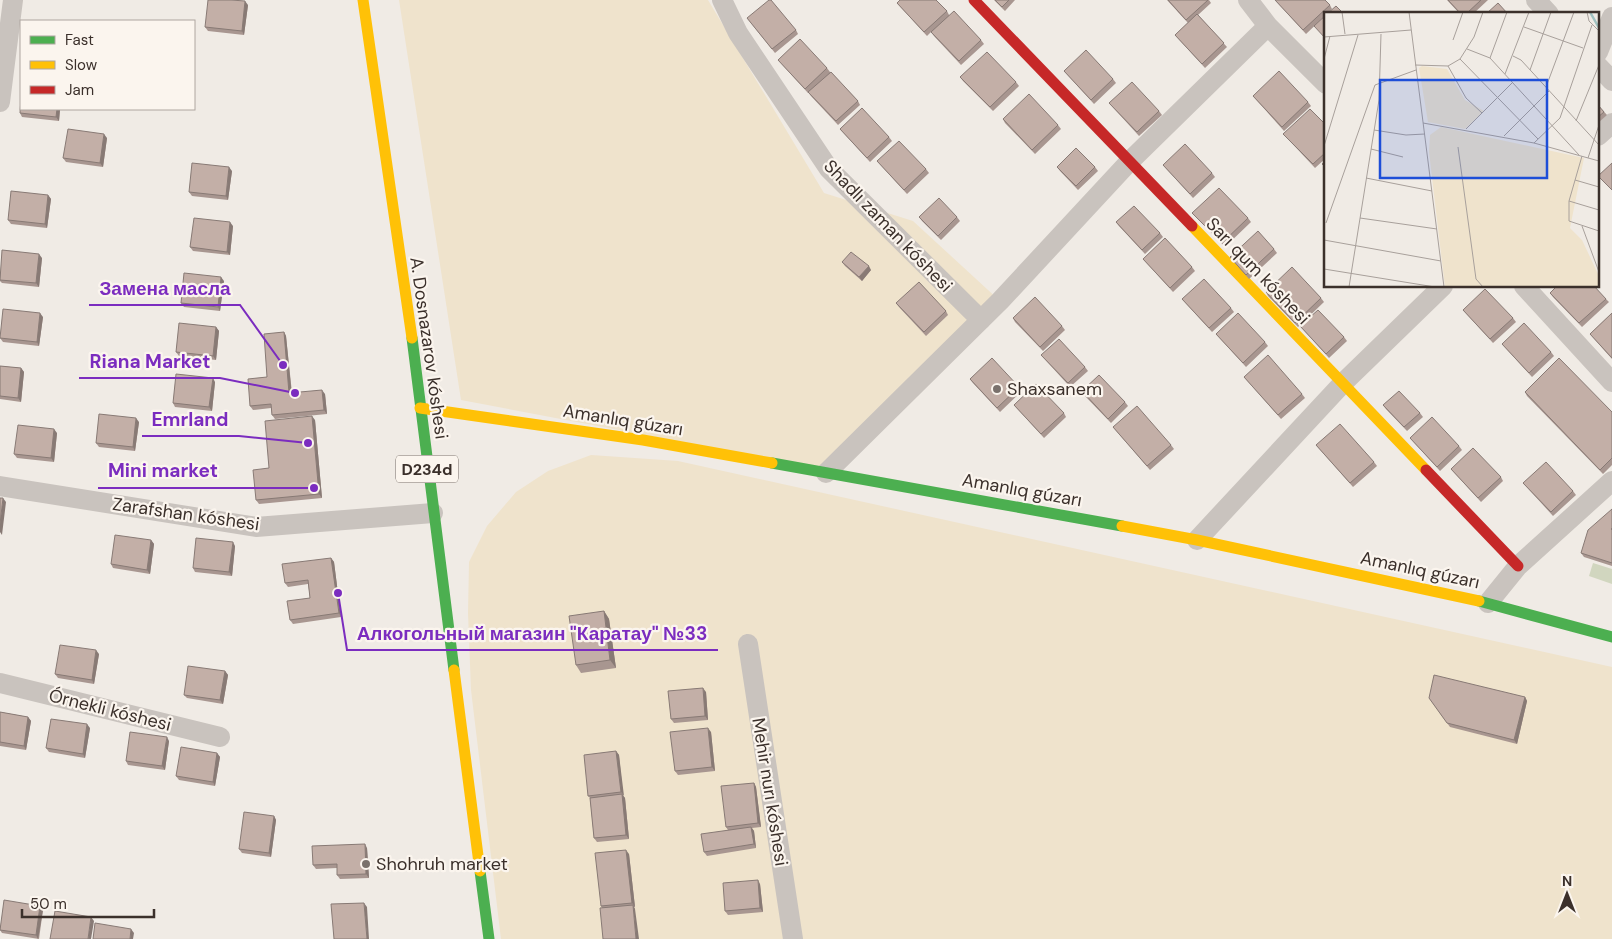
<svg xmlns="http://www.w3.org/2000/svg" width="1612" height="939" font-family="'DM Sans',sans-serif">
	<rect width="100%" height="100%" fill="#f0ebe5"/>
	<path fill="#d1d6bf" d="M1593 563 1612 569V584L1589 576Z"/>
	<path fill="#efe3cc" d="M399 0H708L824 193 913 221 1000 301 824 469 461 400Z
		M591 455 678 461 1612 667V939H501L471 690 468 613 469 562 487 526 516 492 548 471Z"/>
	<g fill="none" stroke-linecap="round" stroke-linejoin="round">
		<path stroke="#c9c3be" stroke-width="20" d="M722 0 738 33 829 169 981 320
			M1248 0 1268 26 1326 84
			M1536 0 1549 14
			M1598 52 1612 17
			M1598 66 1612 81
			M0 102 13 0
			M1598 136 1612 123
			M1524 286 1612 382
			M826 473 1000 301 1129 162 1268 26
			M0 486 256 527 433 513
			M1197 540 1343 383 1443 286
			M1488 603 1518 566 1612 481
			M748 644 793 939
			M0 683 220 737"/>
		<path stroke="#4caf50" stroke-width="11" d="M412 338 454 670
			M772 463 1122 526
			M1479 601 1612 637
			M480 871 489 939"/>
		<path stroke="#ffc107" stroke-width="11" d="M363 0 412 338
			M1192 226 1426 470
			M420 408 643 440 772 463
			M1122 526 1197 540 1479 601
			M454 670 480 871"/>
		<path stroke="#c62828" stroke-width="11" d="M974 0 1192 226
			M1426 470 1518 566"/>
	</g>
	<path fill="#a89690" d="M994 0H1015L1005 11Z
		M1167 0H1209L1211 3 1198 15 1227 47 1205 68 1175 35 1188 23Z
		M1275 0 1330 5 1332 9 1327 14H1326V15L1306 34Z
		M1447 0H1488L1473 14H1460Z
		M897 3 947 11 949 15 981 40 984 44 961 65 934 36 931 32 927 36Z
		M248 5 244 35 208 31 205 27Z
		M747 18 796 30 798 34 775 53Z
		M778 60 827 68 830 72 858 101 860 105 838 125 811 96 808 92V93Z
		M1064 71 1113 79 1116 83 1094 104Z
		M960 77 1016 82 1019 86 993 111 963 81Z
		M1253 96 1308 102 1311 106 1284 131Z
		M1109 103 1159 111 1162 115 1139 136Z
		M1598 105 1607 115 1598 123Z
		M21 109H60L59 121 22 117 20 113Z
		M1003 119 1058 125 1061 129 1035 154 1005 123Z
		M1326 125V158L1315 168 1286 137 1283 134Z
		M840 129 889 137 892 141 870 162Z
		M107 138 103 167 66 162 63 158Z
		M877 161 926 169 929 173 907 194Z
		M1163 165 1212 173 1215 177 1193 198Z
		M1057 167H1095L1098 171 1078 190 1060 171Z
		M232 171 228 200 192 196 189 192Z
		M48 195 51 199 47 228 11 224 8 220Z
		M1192 213 1248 218 1251 222 1225 247 1195 216Z
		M919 217H957L960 221 941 240 922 221Z
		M1116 222 1160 233 1163 237 1145 254 1119 226Z
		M233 226 230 255 193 251 190 247Z
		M1274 249 1277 253 1249 279 1230 257Z
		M42 258 39 287 2 283 0 281V272Z
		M1143 259 1192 267 1195 271 1173 292Z
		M842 262 871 270 862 281 845 266Z
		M224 281 220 311 184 307 181 303Z
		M1266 292 1321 298 1324 302 1298 327 1268 296Z
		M1550 293 1606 299 1609 302 1582 327 1553 297Z
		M1182 299 1231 308 1234 312 1212 332Z
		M896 303 946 311 948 315 926 336 899 307Z
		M1463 310 1513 318 1516 322 1493 343Z
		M1612 313V359L1590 334Z
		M43 317 39 346 3 342 0 338Z
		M1013 318 1062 326 1065 330 1043 351 1015 322Z
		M1300 326 1344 337 1347 341 1329 358Z
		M216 327 219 331 216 360 179 356 176 352Z
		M284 332 286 336 292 393 325 394 327 414 275 419 272 415 271 408 253 410 250 406 267 377Z
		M1216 334 1265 342 1268 346 1246 367Z
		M1502 344 1551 352 1554 356 1532 377Z
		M1041 355 1085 367 1088 371 1070 387Z
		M0 366 21 368 24 372 21 402 0 399Z
		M1244 377 1302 394 1305 398 1281 419Z
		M970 379 1019 387 1022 391 1000 412 973 383Z
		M215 382 212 411 175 407 173 403Z
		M1082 391 1125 402 1128 406 1111 423 1084 395Z
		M1525 392 1612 412V465L1603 474 1527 396Z
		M1014 405 1064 413 1066 417 1044 438Z
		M1383 405 1420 413 1423 417 1407 431 1386 409Z
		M315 420 322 498 259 504 256 500 269 468Z
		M139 422 135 451 99 447 96 443Z
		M1113 427 1171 445 1174 449 1150 470Z
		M57 433 54 462 17 458 14 454Z
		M1410 438 1459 446 1462 450 1440 471Z
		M1316 445 1374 462 1377 466 1353 487Z
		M1451 469 1501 477 1503 481 1481 502Z
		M1523 483 1573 491 1576 495 1553 516Z
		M1612 509V566L1584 557 1581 553Z
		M151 540 154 544 150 574 113 568 111 564Z
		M235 546 232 576 195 572 193 568Z
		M331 558 334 562 341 617 293 624 290 620 310 598 308 584 288 587 285 583Z
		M604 611 609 619 616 668 581 673 576 665Z
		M99 654 94 684 58 678 55 674Z
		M225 671 228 675 223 704 187 698 184 695Z
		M706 692 708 720 674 723 671 719Z
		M1525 697 1527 701 1517 744 1450 727 1429 698Z
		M0 712 28 717 31 721 26 750 0 746Z
		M90 728 85 758 49 752 46 748Z
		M711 732 715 771 678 775 675 771Z
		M169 741 165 770 128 765 126 761Z
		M616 751 619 755 623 796 625 798 629 839 597 842 594 838 590 798 588 796Z
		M217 753 220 757 215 786 179 780 176 776Z
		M754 783 756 787 761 827 752 828 754 831 756 848 707 856 704 852 728 830 726 827Z
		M274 816 276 820 271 857 242 853 239 849Z
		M367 848 369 878 340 879 337 875V868L316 869 313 865Z
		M629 854 635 907H634L635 909 602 908 601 906Z
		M760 884 763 912 728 915 725 911Z
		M43 910 39 939 2 933 0 930V926Z"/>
	<path fill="#887a75" d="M245 1 248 5 244 35 242 31Z
		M57 109H60L59 121 56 117Z
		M104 134 107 138 103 167 100 163Z
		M229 167 232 171 228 200 226 196Z
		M48 195 51 199 47 228 45 224Z
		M230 222 233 226 230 255 227 252Z
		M39 254 42 258 39 287 36 283Z
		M869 266 871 270 862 281 859 277Z
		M221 277 224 281 220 311 218 307Z
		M40 313 43 317 39 346 37 342Z
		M216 327 219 331 216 360 213 356Z
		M284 332 286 336 292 397 289 393Z
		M21 368 24 372 21 402 18 398Z
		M213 378 215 382 212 411 209 407Z
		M322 390 325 394 327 414 324 410Z
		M312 416 315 420 322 498 319 494Z
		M136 418 139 422 135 451 133 447Z
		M54 429 57 433 54 462 51 458Z
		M3 498 6 502 2 535 0 532V524Z
		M151 540 154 544 150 574 147 570Z
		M233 542 235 546 232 576 229 572Z
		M331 558 334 562 341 617 339 613Z
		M604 611 609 619 616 668 610 660Z
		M96 650 99 654 94 684 92 680Z
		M225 671 228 675 223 704 220 700Z
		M703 688 706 692 708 720 705 716Z
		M1525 697 1527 701 1517 744 1514 740Z
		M28 717 31 721 26 750 24 746Z
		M87 724 90 728 85 758 83 754Z
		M708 728 711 732 715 771 712 767Z
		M167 737 169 741 165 770 162 766Z
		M616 751 619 755 624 796 621 792Z
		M217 753 220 757 215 786 213 782Z
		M754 783 756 787 761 827 758 823Z
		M622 794 625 798 629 839 626 835Z
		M274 816 276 820 271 857 269 853Z
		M751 827 754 831 756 848 754 844Z
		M365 844 367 848 369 878 366 874Z
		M626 850 629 854 635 907 632 903Z
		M758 880 760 884 763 912 760 908Z
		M364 903 367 907 369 939H367Z
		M633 905 635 909 639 939H636Z
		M40 906 43 910 38 939 36 935Z
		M91 917 94 921 91 939H88Z
		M131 929 134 933 133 939H130Z"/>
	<path fill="#c3afa7" stroke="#887a75" d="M208 0H231L245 1 242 31 205 27Z
		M769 0H771L796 30 772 49 747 18Z
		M900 0H936L947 11 924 32 897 3Z
		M995 0H1009L1002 7Z
		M1168 0H1208L1186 20Z
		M1275 0H1325L1330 5 1303 30Z
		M1448 0H1481L1466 14H1461Z
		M1498 3 1508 14H1486Z
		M1336 6 1344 14H1327Z
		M954 11 981 40 959 61 931 32Z
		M1197 14 1224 43 1202 64 1175 35Z
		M1326 15V39L1314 26Z
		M800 39 827 68 805 89 778 60Z
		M1086 50 1113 79 1091 100 1064 71Z
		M987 52 1016 82 990 107 960 77Z
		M1279 71 1308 102 1282 127 1253 96Z
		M831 72 858 101 836 121 808 92Z
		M1132 82 1159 111 1137 132 1109 103Z
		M1029 94 1058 125 1032 150 1003 119Z
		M21 98V109H57L56 117 20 113Z
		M1598 105 1604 112 1598 117Z
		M862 108 889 137 867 158 840 129Z
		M1310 109 1326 125V152L1313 164 1283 134Z
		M68 129 104 134 100 163 63 158Z
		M899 141 926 169 904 190 877 161Z
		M1185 144 1212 173 1190 194 1163 165Z
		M1076 148 1095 167 1076 186 1057 167Z
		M1326 161V167L1322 164Z
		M192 163 229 167 226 196 189 192Z
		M1612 163V190L1598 176Z
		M1219 188 1248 218 1222 243 1192 213Z
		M11 191 48 195 45 224 8 220Z
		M939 198 957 217 938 236 919 217Z
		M1134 206 1160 233 1142 250 1116 222Z
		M194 218 230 222 227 252 190 247Z
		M1258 231 1274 249 1246 275 1230 257Z
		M1165 238 1192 267 1170 288 1143 259Z
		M2 250 39 254 36 283 0 280Z
		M851 252 869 266 859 277 842 262Z
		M1292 267 1321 298 1295 323 1266 292Z
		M184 273 221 277 218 307 181 303Z
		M1204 279 1231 308 1209 328 1182 299Z
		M919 282 946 311 924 332 896 303Z
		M1557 286H1594L1606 299 1579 323 1550 293Z
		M1485 289 1513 318 1490 339 1463 310Z
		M1035 297 1062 326 1040 347 1013 318Z
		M3 309 40 313 37 342 0 338Z
		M1318 310 1344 337 1326 354 1300 326Z
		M1238 313 1265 342 1243 363 1216 334Z
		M1612 313V358L1590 334Z
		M179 323 216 327 213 356 176 352Z
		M1524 323 1551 352 1529 373 1502 344Z
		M284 332 289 393 322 390 324 410 272 415 271 404 250 406 248 379 267 377 264 334Z
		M1059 339 1085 367 1068 383 1041 355Z
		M1268 355 1302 394 1278 415 1244 377Z
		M992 358 1019 387 997 408 970 379Z
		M1559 358 1612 412V458L1600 470 1525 392Z
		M0 366 21 368 18 398 0 396Z
		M176 374 213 378 209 407 173 403Z
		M1099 375 1125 402 1108 419 1082 391Z
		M1036 384 1064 413 1041 434 1014 405Z
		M1399 391 1420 413 1404 427 1383 405Z
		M1137 406 1171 445 1147 466 1113 427Z
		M99 414 136 418 133 447 96 443Z
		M312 416 319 494 256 500 253 470 269 468 265 421Z
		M1432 417 1459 446 1437 467 1410 438Z
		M1340 424 1374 462 1350 483 1316 445Z
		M18 425 54 429 51 458 14 454Z
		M1473 448 1501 477 1478 498 1451 469Z
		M1546 462 1573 491 1551 512 1523 483Z
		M0 498H3L0 524Z
		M1612 509V528L1611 529 1612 530V563L1581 553 1588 530Z
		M115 535 151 540 147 570 111 564Z
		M196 538 233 542 229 572 193 568Z
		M331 558 339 613 290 620 287 601 310 598 308 580 285 583 282 564Z
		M604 611 610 660 576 665 569 616Z
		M60 645 96 650 92 680 55 674Z
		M188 666 225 671 220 700 184 695Z
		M1434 675 1525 697 1514 740 1447 723 1429 698Z
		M703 688 705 716 671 719 668 691Z
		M0 712 28 717 24 746 0 742Z
		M51 719 87 724 83 754 46 748Z
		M708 728 712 767 675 771 670 732Z
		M130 732 167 737 162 766 126 761Z
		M181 747 217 753 213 782 176 776Z
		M616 751 621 792 588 796 584 755Z
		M754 783 758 823 726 827 721 786Z
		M622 794 626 835 594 838 590 798Z
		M244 812 274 816 269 853 239 849Z
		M751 827 754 844 704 852 701 834Z
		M365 844 366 874 337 875V864L313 865 312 846Z
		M626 850 632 903 601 906 595 853Z
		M758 880 760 908 725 911 723 883Z
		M4 900 40 906 36 935 0 930Z
		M364 903 367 939H334L331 904Z
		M633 905 636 939H603L600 908Z
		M55 911 91 917 88 939H50Z
		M95 923 131 929 130 939H93Z"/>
	<g fill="#7a716c" stroke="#fbf5ee" stroke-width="2">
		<circle cx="997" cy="389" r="5"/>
		<circle cx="366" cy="864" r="5"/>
	</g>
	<g text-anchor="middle" stroke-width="4.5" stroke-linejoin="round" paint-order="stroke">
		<rect fill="#fbf5ee" stroke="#756b66" stroke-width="1" x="396" y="455.5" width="62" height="27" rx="4"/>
		<g font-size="16" font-weight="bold" fill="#3b302b">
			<text x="427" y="475">D234d</text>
		</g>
		<g font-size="18" fill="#3b302b" stroke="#fbf5ee">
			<text transform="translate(888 226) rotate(46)" y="6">Shadlı zaman kóshesi</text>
			<text transform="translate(1258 271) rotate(46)" y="6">Sarı qum kóshesi</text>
			<text transform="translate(429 348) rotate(82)" y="6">A. Dosnazarov kóshesi</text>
			<text transform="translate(623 420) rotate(9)" y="6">Amanlıq gúzarı</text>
			<text transform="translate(1022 490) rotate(10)" y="6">Amanlıq gúzarı</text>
			<text transform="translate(186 514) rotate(8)" y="6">Zarafshan kóshesi</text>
			<text transform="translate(1420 570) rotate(12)" y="6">Amanlıq gúzarı</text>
			<text transform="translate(110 710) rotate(14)" y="6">Órnekli kóshesi</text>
			<text transform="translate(770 792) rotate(81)" y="6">Mehir nurı kóshesi</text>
		</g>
		<g font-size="18" fill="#3b302b" stroke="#fbf5ee" text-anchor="start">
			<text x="1007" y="395">Shaxsanem</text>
			<text x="376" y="870">Shohruh market</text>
		</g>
	</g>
	<g transform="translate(1324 12)">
		<rect width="275" height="275" fill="#f0ebe5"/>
		<path d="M98 54 123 57 141 88 160 99 141 117 104 110 95 56ZM117 115 260 146 246 216 258 228 275 264V275H121L105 140 106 123Z" fill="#efe3cc"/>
		<path fill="none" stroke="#a1c2c1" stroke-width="2.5" d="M266 0 275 16"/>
		<path fill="none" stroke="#a8a09b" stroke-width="1" d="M18 0 21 22M85 0 120 275M263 0 265 9 275 19M200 15 259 36M0 25 87 18M129 28 139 0M143 37 166 46 255 143M189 44 197 48 275 133M166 46 183 0M0 47 6 24M136 47 214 127M91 53 124 54 136 47 150 25 159 0M124 54 142 86 158 101M206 58 227 0M181 62 205 0M222 75 250 0M252 109 275 53M99 111 210 131 275 149M142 117 188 71M50 118 82 123 101 122M180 124 225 79M210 131 236 106 268 13M0 134 34 23M134 135 152 267 159 275M47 137 79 145M258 144 245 189V209L275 219M264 146 275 113M42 166 108 179M251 168 275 175M245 189 275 198M36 206 113 217M2 211 51 73 92 58M258 214 275 260M0 228 117 249M0 257 111 275M25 275 55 88 57 22"/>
		<path fill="#1d4ed8" fill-opacity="0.15" stroke="#1d4ed8" stroke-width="2.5" d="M56 68H223V166H56Z"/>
		<rect width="275" height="275" fill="none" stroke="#3b302b" stroke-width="2.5"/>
	</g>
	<path fill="none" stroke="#7b2cbf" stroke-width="2" d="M283 365L240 305H89M295 393L220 378H79M308 443L239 436H142M314 488L228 488H98M338 593L347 650H718"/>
	<g fill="#7b2cbf" stroke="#fbf5ee" stroke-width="2">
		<circle cx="283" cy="365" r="5"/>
		<circle cx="295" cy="393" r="5"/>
		<circle cx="308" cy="443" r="5"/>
		<circle cx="314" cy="488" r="5"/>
		<circle cx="338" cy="593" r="5"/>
	</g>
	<g font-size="19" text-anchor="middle" font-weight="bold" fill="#7b2cbf" stroke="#fbf5ee" stroke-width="4.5" stroke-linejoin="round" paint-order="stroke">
		<text x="165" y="295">Замена масла</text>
		<text x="150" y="368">Riana Market</text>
		<text x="190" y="426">Emrland</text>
		<text x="163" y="477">Mini market</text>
		<text x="532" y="640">Алкогольный магазин "Каратау" №33</text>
	</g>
	<rect x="20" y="20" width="175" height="90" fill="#fbf5ee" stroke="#aea6a0"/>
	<rect x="30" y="36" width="25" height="8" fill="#4caf50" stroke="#aea6a0"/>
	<text x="65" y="45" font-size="15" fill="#3b302b">Fast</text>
	<rect x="30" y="61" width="25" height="8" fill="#ffc107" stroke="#aea6a0"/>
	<text x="65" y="70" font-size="15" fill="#3b302b">Slow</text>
	<rect x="30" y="86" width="25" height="8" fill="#c62828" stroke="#aea6a0"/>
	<text x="65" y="95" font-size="15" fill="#3b302b">Jam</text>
	<g transform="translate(1567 894)" stroke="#fbf5ee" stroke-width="4" paint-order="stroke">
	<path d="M0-4L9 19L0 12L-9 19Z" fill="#3b302b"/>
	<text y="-8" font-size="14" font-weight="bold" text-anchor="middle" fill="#3b302b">N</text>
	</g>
	<path d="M22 909v8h132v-8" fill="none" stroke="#3b302b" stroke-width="2.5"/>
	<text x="30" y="909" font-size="15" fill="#3b302b" stroke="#fbf5ee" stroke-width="4" paint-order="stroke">50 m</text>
</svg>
